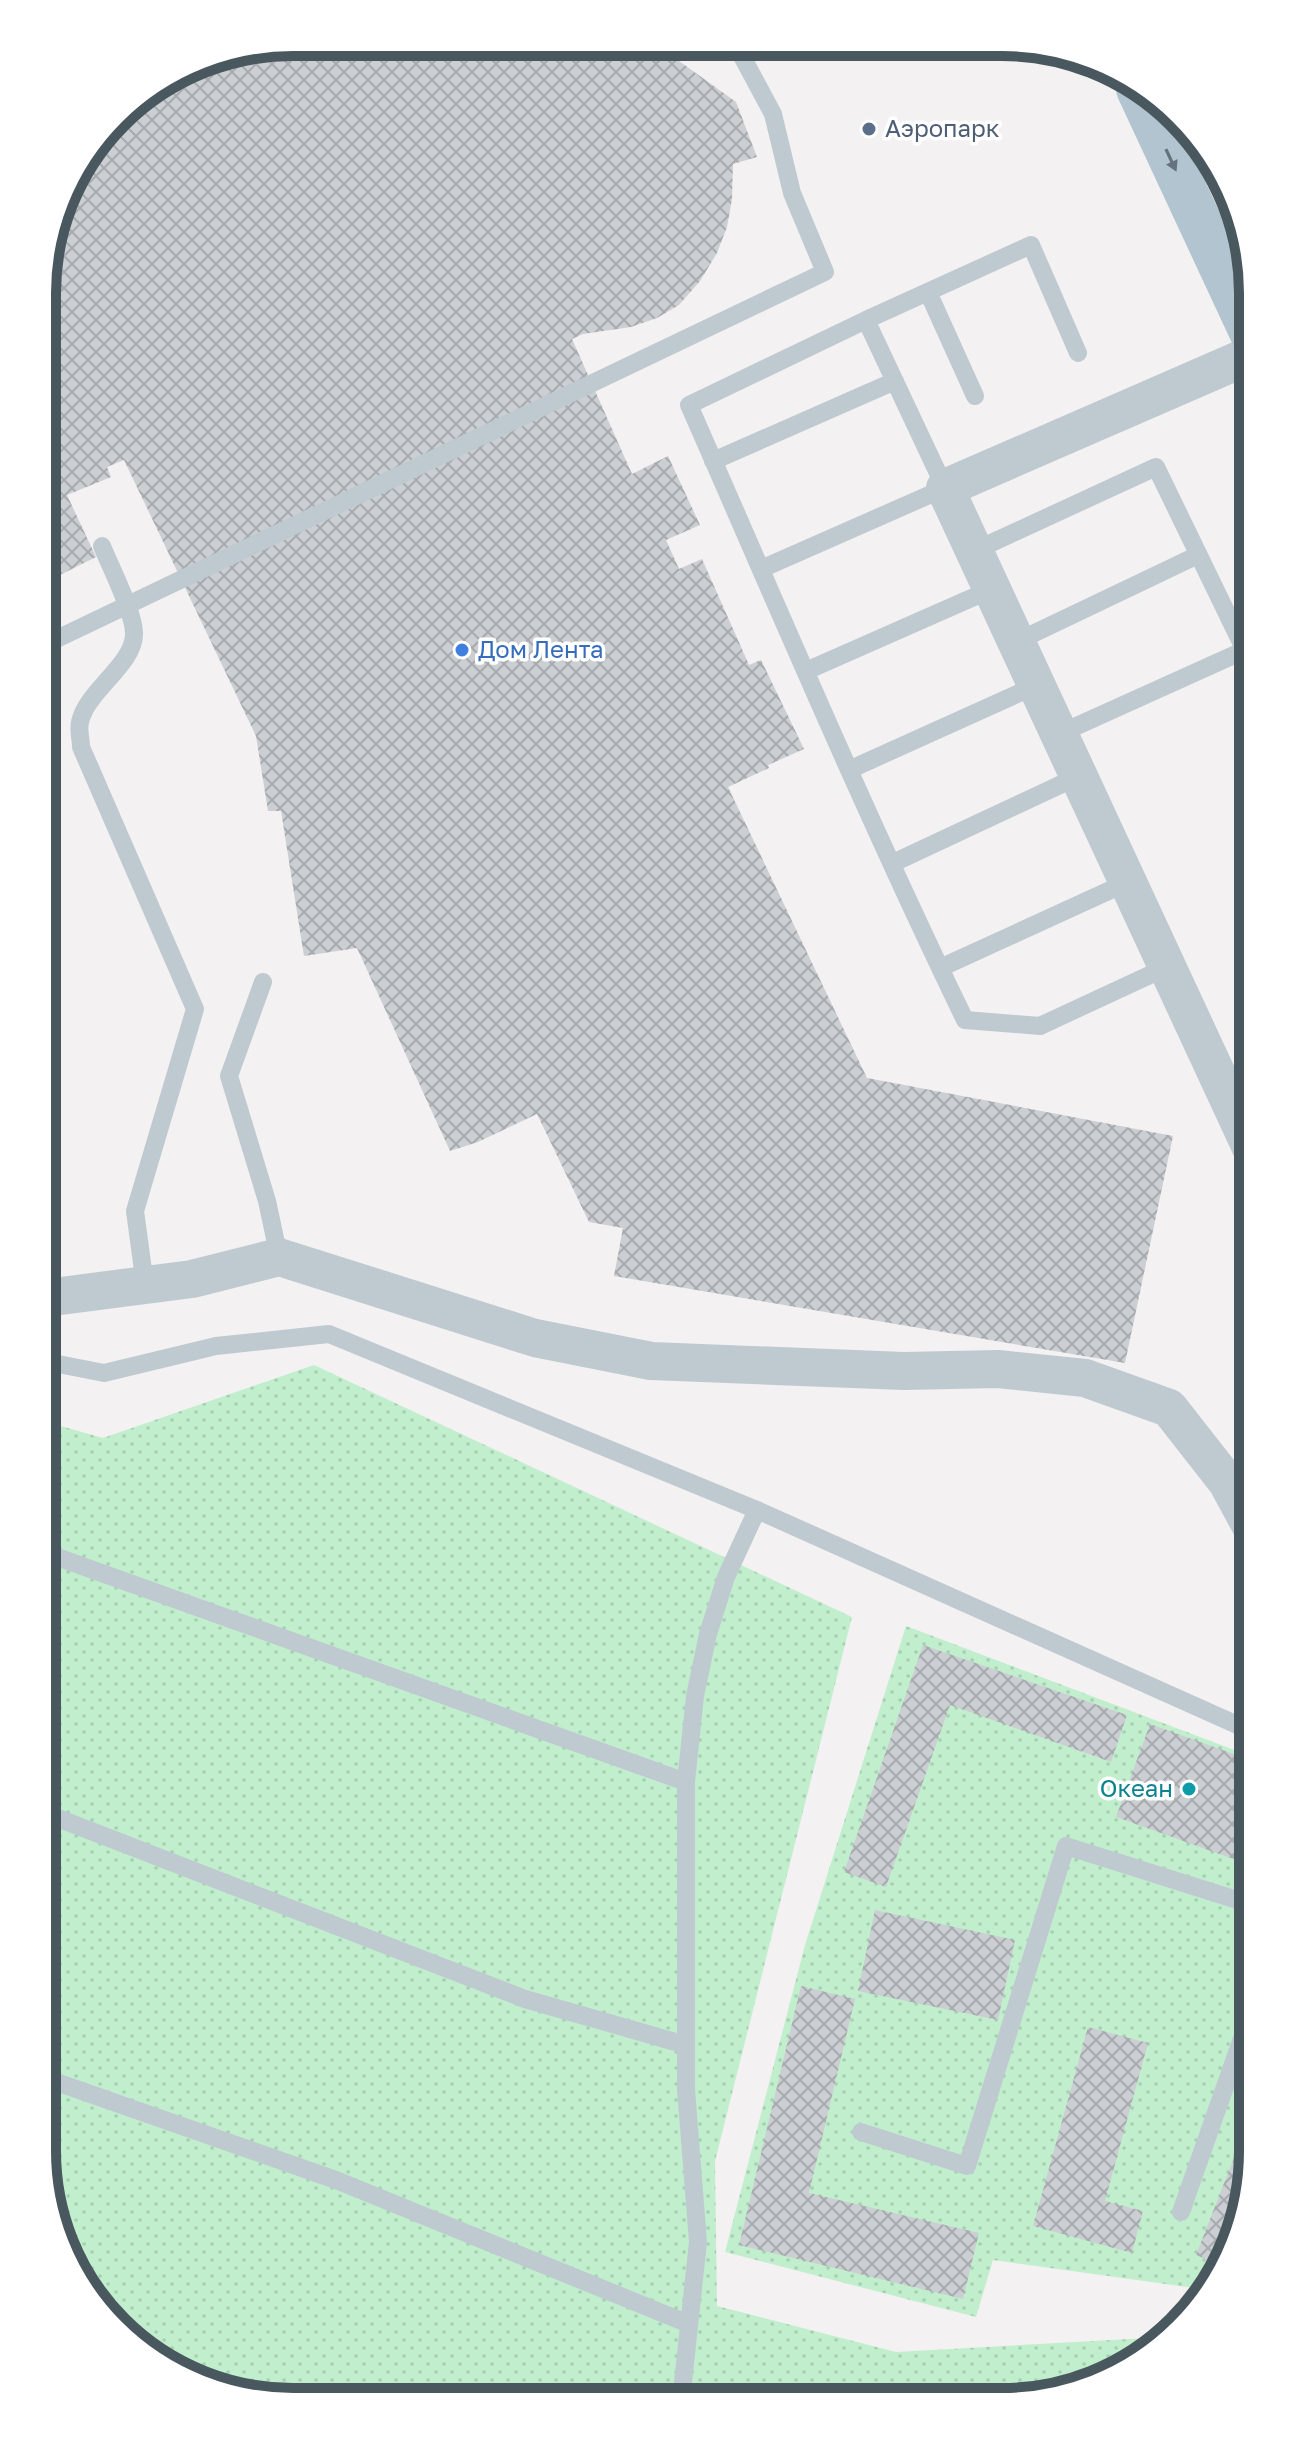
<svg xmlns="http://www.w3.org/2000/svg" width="1295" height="2444" font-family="'Golos Text',sans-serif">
	<defs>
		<pattern id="grass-dots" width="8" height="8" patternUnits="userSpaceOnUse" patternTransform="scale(2)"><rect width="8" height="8" fill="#c1efcd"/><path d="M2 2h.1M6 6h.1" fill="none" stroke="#a7cfb2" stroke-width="1.8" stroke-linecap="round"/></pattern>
		<pattern id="building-cross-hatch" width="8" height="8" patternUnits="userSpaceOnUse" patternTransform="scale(2)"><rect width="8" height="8" fill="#cbcfd3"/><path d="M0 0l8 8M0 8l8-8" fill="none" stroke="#a7abae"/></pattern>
	</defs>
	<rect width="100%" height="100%" fill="#f3f1f2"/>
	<path fill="url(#grass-dots)" d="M314 1365 852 1617 715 2161 717 2306 896 2352 1166 2337 1142 2360 1083 2389 1002 2402 259 2400 182 2376 128 2340 55 2232 42 2151 43 1421 103 1438Z
		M906 1626 1253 1757 1252 2168 1234 2247 1209 2290 993 2260 976 2317 725 2252 805 1945Z"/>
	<path fill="url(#building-cross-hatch)" d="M293 42 649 44 679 61 736 102 757 157 733 164 732 199 727 227 717 253 700 281 679 305 657 318 631 327 583 334 572 339 632 474 668 456 700 525 666 540 679 569 702 559 749 665 761 660 804 749 768 765 769 768 728 787 867 1078 1173 1136 1125 1363 614 1276 623 1228 589 1222 537 1114 478 1142 450 1151 357 948 304 956 281 811H268L256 736 124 460 107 467 111 477 67 495 96 557 44 583V260L68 181 127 104 197 61Z
		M923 1645 1127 1715 1111 1762 950 1705 886 1887 844 1872Z
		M1150 1724 1253 1761V1866L1116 1817Z
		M875 1910 1015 1940 998 2020 858 1991Z
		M801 1986 855 1999 809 2193 979 2233 963 2299 739 2245Z
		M1088 2027 1148 2043 1105 2201 1143 2211 1132 2253 1033 2226Z
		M1237 2150 1252 2156V2168L1234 2247 1223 2266 1196 2255Z"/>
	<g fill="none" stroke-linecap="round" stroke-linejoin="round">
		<path stroke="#bfcad0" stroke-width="18" d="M928 292 975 396
			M866 320 1031 245 1078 353
			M713 461 895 381
			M102 546C110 566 134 613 134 633 135 664 87 690 80 722 78 730 81 739 81 747L195 1009 135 1211 145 1285
			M974 551 1156 467 1253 667
			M761 569 945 488 866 320 689 405C779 610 867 818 965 1020L1040 1026 1167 967
			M1016 642 1198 555
			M44 645 825 272 792 193 773 114 736 45
			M806 671 992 589
			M1059 734 1245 650
			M851 769 1037 685
			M893 863 1079 776
			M940 968 1128 882
			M263 982 229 1076 267 1201 279 1257
			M43 1361 104 1373 216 1346 329 1334 757 1510 1253 1732
			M1247 1395 1253 1368
			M43 1552 686 1782
			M42 1812 525 1999 686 2045
			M42 2077 336 2180 689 2324
			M861 2132 967 2166 1066 1846 1253 1905
			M1181 2212 1252 2010
			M681 2401 698 2242 686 2089V1782L695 1696 708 1634 726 1577 757 1510"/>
		<path stroke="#bfcad0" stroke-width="38" d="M1253 1152 945 488 1253 354
			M43 1295 53 1297 192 1279 279 1257 535 1338 651 1361 904 1371 998 1369 1085 1378 1169 1408 1227 1482 1253 1530"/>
		<path stroke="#b2c4cf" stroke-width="44" d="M1138 89 1253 336"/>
	</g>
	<defs><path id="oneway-solid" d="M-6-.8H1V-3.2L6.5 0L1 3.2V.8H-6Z" transform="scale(2)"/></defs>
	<use fill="#63727b" href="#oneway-solid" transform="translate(1171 160) rotate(65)"/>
	<circle fill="#5c6f8a" stroke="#fff" stroke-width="3" cx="869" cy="129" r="8"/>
	<circle fill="#3f7fe0" stroke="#fff" stroke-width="3" cx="462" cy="650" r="8"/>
	<circle fill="#0f9aa8" stroke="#fff" stroke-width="3" cx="1189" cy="1789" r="8"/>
	<g text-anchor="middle" stroke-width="7" stroke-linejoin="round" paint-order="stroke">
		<g font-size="24" fill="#4e5e75" stroke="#fff" text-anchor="start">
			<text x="885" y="137">Аэропарк</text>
		</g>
		<g font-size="24" fill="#366cbe" stroke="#fff" text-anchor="start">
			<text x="478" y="658">Дом Лента</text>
		</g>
		<g font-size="24" fill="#0d838f" stroke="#fff" text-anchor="end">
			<text x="1173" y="1797">Океан</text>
		</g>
	</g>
	<path d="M0 0H1295V2444H0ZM293 56H1002A237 237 0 0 1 1239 293V2151A237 237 0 0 1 1002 2388H293A237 237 0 0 1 56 2151V293A237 237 0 0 1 293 56Z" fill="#fff" fill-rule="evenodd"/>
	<path fill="none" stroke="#49575f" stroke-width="10" d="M293 56H1002A237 237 0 0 1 1239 293V2151A237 237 0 0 1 1002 2388H293A237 237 0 0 1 56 2151V293A237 237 0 0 1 293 56Z"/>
</svg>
